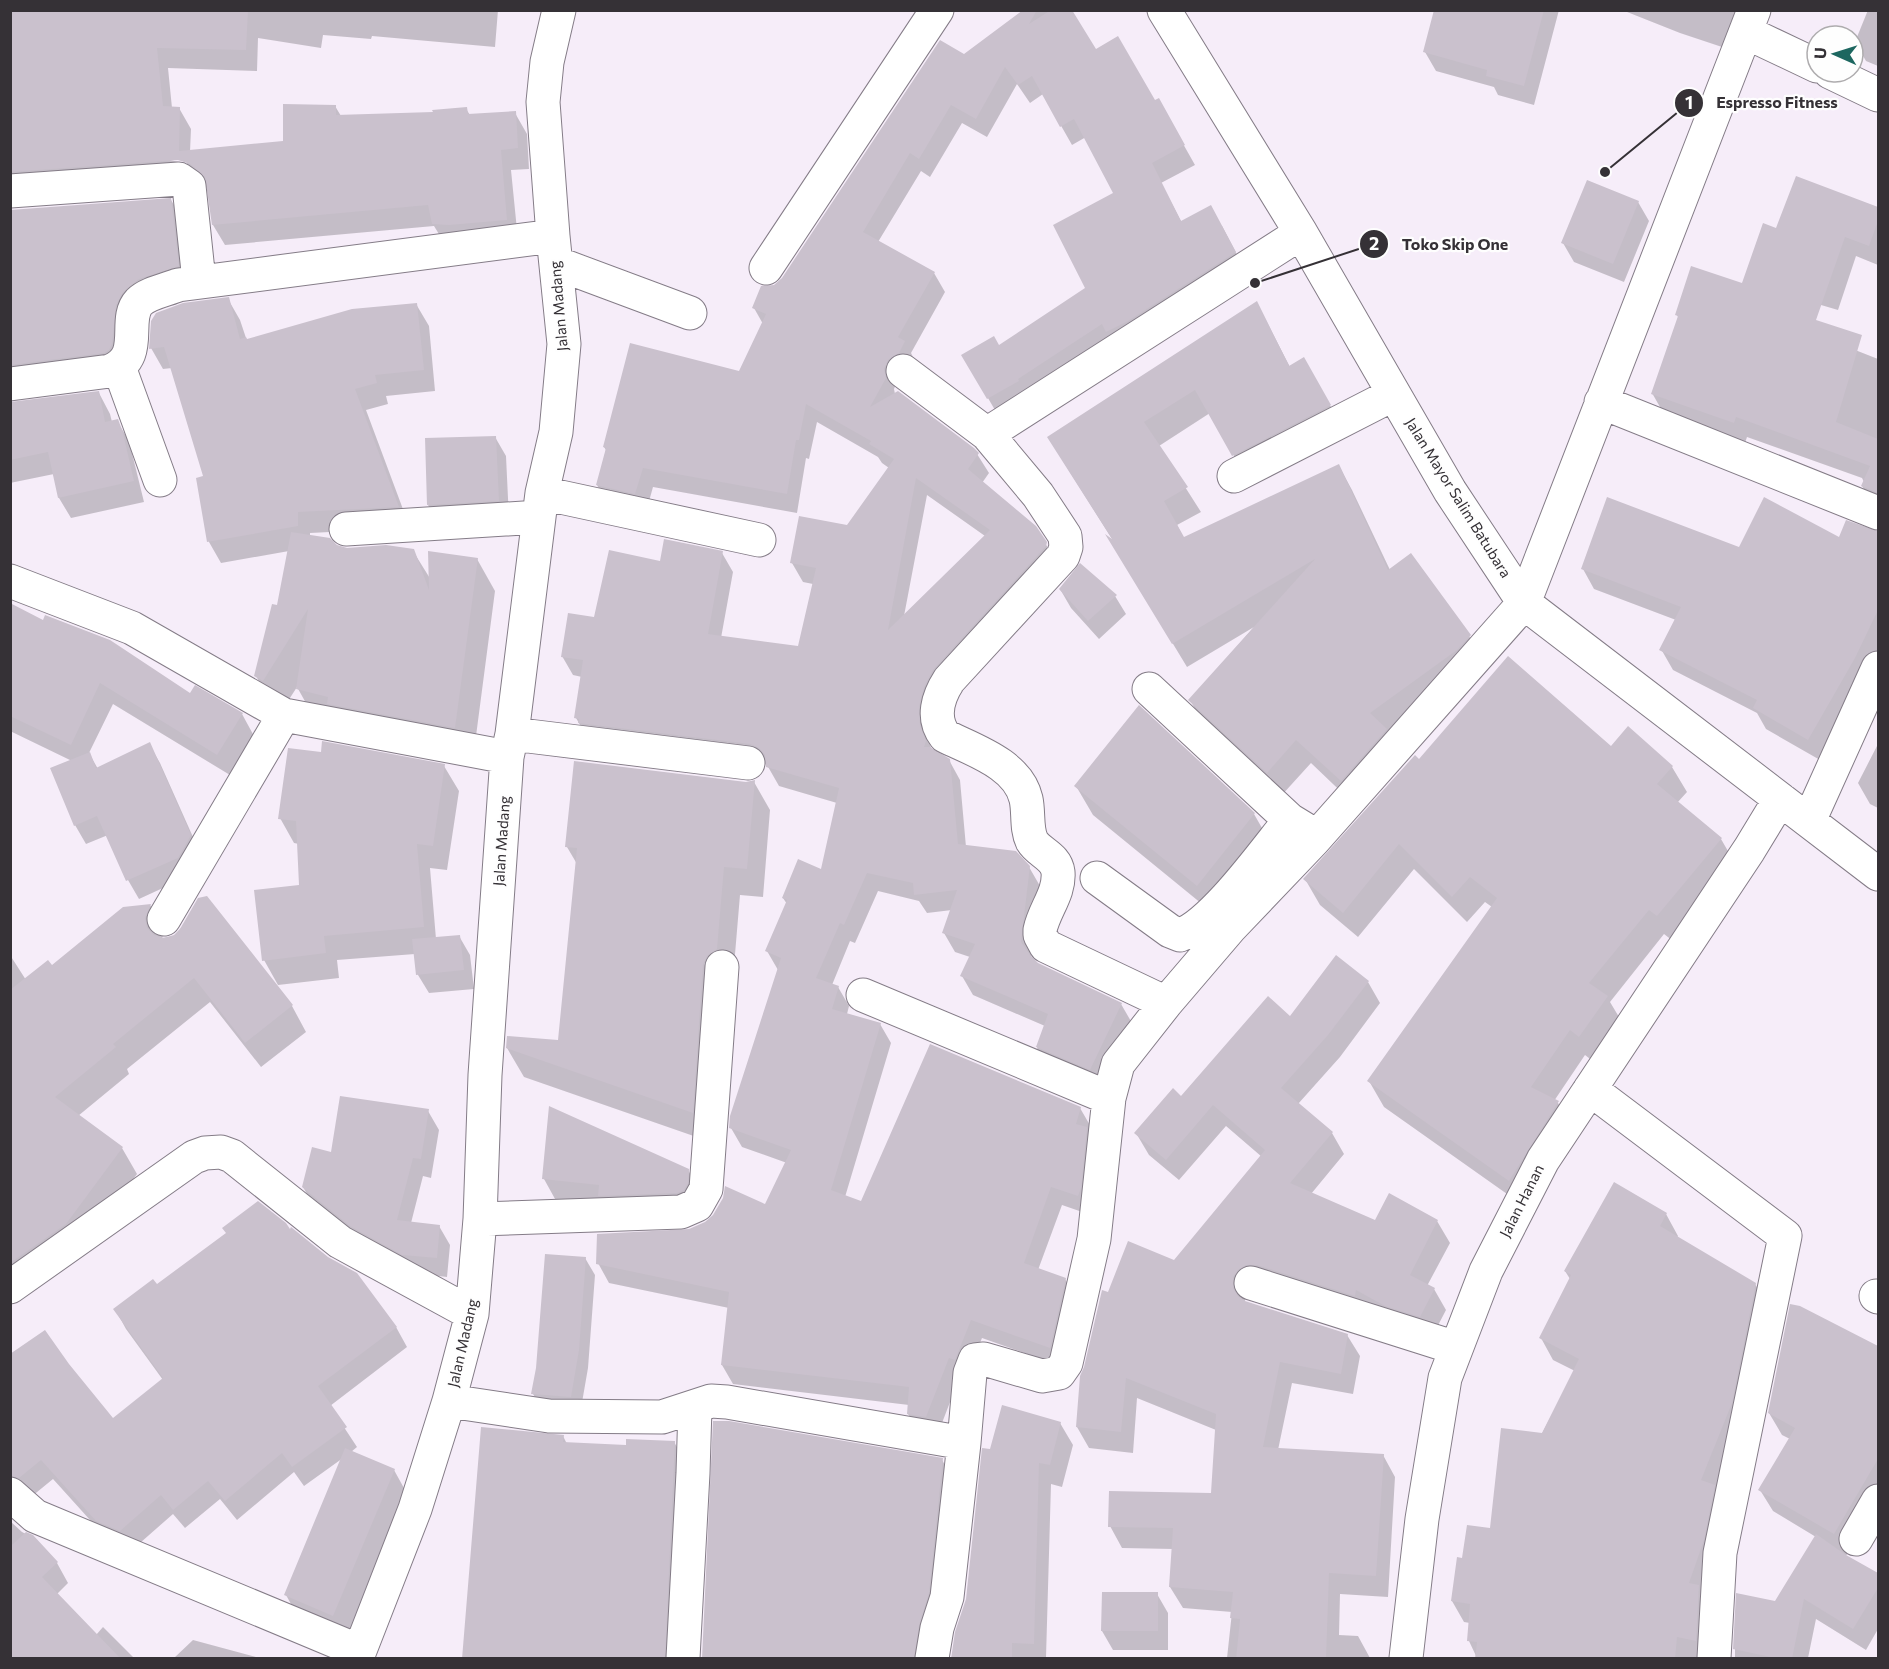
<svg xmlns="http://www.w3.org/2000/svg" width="1889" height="1669" font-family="Commissioner,sans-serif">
	<rect width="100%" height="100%" fill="#f6edf9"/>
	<path fill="#0003" fill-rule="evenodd" d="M10 10H498L495 47 372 36 371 39 323 35 321 48 258 38 257 71 168 68 172 108H179L191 129 190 152 284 143 335 106 341 116 434 114 466 109 470 115 515 113 527 134 529 169 511 170 518 240 445 244 434 226 225 245 213 225 208 189 204 185 10 197ZM171 157 187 161V164L170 160Z
		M1026 10H1070L1095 51 1154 102 1169 119 1195 165 1161 183 1182 223 1222 226 1246 272 999 417 963 355 999 347 1087 288 1115 193 1086 137 1072 145 1043 94 1030 103 1017 84 987 137 962 123 930 177 921 171 878 242 934 273 945 292 911 353 915 361 898 379 894 389 895 394 977 454 989 473 982 483 1045 543 1057 563 929 727 930 745 932 750 949 760 960 780 966 847 1029 867 1040 886 1031 959 1037 964 1121 1004 1132 1023 1101 1088 1046 1065 1037 1048 1045 1026 973 995 962 976 970 957 955 952 944 933 952 910 927 913 919 901 878 891 855 943 850 941 832 985 838 987 849 1006 847 1014 880 1024 891 1043 845 1197 862 1203 1080 1108 1091 1127 1088 1214 1062 1205 1038 1270 1065 1279 1076 1298 1061 1366 982 1338 966 1378 960 1376 937 1436 920 1433 908 1414 909 1405 733 1384 722 1365 729 1308 609 1283 598 1263 766 1206 787 1163 742 1147 731 1128 778 970 767 951 787 904 783 898 822 871 837 803 779 786 767 765 762 763 587 737 576 718 582 677 573 675 562 656 596 618 661 563 722 553 733 572 721 638 799 647 813 584 803 582 792 563 848 526 889 468 882 463 878 457 817 422 809 459 806 458 797 513 653 487 646 512 608 504 597 485 606 450 604 447 740 373 763 324 754 308 783 279 964 55ZM927 495 985 536 904 616Z
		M1436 10H1559L1534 105 1498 95 1494 87 1436 71 1425 52Z
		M1622 10H1743L1731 50 1680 33Z
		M1868 10 1878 11V66L1866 61 1855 42Z
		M1797 178 1878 209V265L1856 256 1838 310 1787 295 1779 320 1878 359V508L1874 506 1862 486 1864 482 1862 478 1747 437 1745 443 1664 414 1652 393 1679 319 1677 315 1743 284 1777 230Z
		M171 200 183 220 189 287 151 300 123 365 10 390V211Z
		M1638 202 1649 221 1624 282 1574 262 1563 243Z
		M228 299 240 320 247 341 416 304 429 326 435 391 386 396 388 404 366 410 410 528 310 533V536L346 549 413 551 431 580 477 559 495 591 473 759 316 721 297 687 281 712 274 708 256 676 279 607 289 551 221 563 209 542 198 479 205 478 172 368 163 369 151 348Z
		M1257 303 1290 367 1304 359 1344 430 1247 479 1210 413 1159 446 1201 512 1177 525 1184 539 1339 466 1352 490 1390 570 1469 636 1483 660 1355 805 1311 763 1281 796 1204 724 1190 700 1254 627 1187 667 1121 558 1114 542 1063 461Z
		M99 393 110 414 112 422 117 421 129 441 144 502 71 518 59 498 54 474 10 483V404Z
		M495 437 506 456 509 519 439 524 428 505Z
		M1871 532 1878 533V651L1820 760 1766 729 1757 713 1673 670 1661 649 1676 620 1594 589 1583 569 1739 548 1839 539Z
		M1060 589 1115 596 1126 614 1099 639 1071 608Z
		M10 605 191 695 242 714 254 736 230 775 113 704 89 753 98 769 149 744 160 763 201 855 189 876 139 899 128 880 108 835 86 844 75 825 72 761 10 731Z
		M1878 744V808L1870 804 1858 783Z
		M1611 748 1672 767 1687 792 1677 803 1721 839 1736 865 1673 941 1664 934 1610 1002 1622 1022 1594 1062 1585 1055 1554 1101 1558 1103 1572 1128 1524 1206 1384 1107 1369 1081 1492 907 1485 902 1467 922 1414 869 1358 937 1320 905 1305 879 1419 761Z
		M444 766 459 791 447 870 430 868 436 939 459 936 470 955 474 989 429 993 418 975 415 954 337 960 339 978 278 985 264 960 301 886 299 844 294 843 280 818Z
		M754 782 770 810 763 897 740 895 733 978 708 1141 524 1077 507 1048 559 1042 577 864 567 847Z
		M1076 786 1254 814 1270 842 1213 913 1093 815Z
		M207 898 292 1006 306 1032 261 1067 210 1002 127 1069 129 1074 78 1116 122 1148 137 1174 81 1250 10 1298V955L26 980 51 967 124 909 150 905 165 930 162 938 174 936Z
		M1368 982 1380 1003 1340 1057 1298 1104 1332 1133 1344 1154 1311 1194 1376 1222 1437 1221 1450 1243 1427 1286 1434 1289 1446 1310 1432 1337 1251 1290 1244 1302 1347 1335 1360 1356 1353 1394 1292 1383 1278 1450 1383 1455 1395 1477 1388 1597 1340 1594 1339 1635 1358 1636 1370 1658H1227L1232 1612 1183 1608 1170 1587 1173 1549 1122 1548 1110 1526 1213 1494 1216 1430 1137 1398 1133 1453 1089 1448 1077 1427 1108 1294 1175 1262 1262 1157 1226 1126 1179 1180 1149 1155 1136 1133 1181 1098 1291 1018Z
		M428 1111 439 1130 431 1178 423 1176 411 1223 439 1226 450 1245 447 1277 414 1273 314 1206 303 1187 332 1154Z
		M688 1170 704 1199 560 1208 544 1179Z
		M1666 1214 1678 1236 1677 1238 1755 1284 1768 1306 1708 1658H1477L1469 1641 1470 1623 1464 1622 1452 1601 1463 1559 1491 1530 1575 1371 1553 1360 1541 1338 1570 1279 1565 1271Z
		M291 1232 396 1327 407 1347 330 1406 357 1447 351 1452 394 1470 410 1499 349 1644 302 1624 286 1595 343 1458 304 1486 294 1472 237 1520 220 1499 185 1528 173 1514 132 1550 109 1541 53 1479 31 1497 10 1499V1356L113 1420 163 1380 126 1329 115 1309 157 1286Z
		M585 1258 595 1275 588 1368 580 1414 543 1411 533 1394 537 1368Z
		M1800 1307 1878 1347V1500L1846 1556 1878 1575V1629L1866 1650 1816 1619 1808 1658H1735V1648L1776 1603 1816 1537 1773 1511 1760 1490 1790 1439 1782 1435 1769 1413Z
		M1060 1423 1073 1445 1062 1487 1051 1484 1046 1658H952L967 1599 991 1450Z
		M563 1436 567 1444 628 1447 674 1442 687 1464 677 1658H464Z
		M942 1460 955 1482 929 1658H703Z
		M10 1521 22 1532 32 1537 57 1563 68 1583 57 1594 96 1635 103 1627 134 1658H10Z
		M1157 1594 1168 1613V1650H1113L1102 1631Z
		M193 1640 260 1658H174Z"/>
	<path fill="#cac1cd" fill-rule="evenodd" d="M10 10H248L246 50 157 48 163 106 180 107 179 151 283 141V104L336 105V115L433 112 432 110 467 107 468 114 516 111 518 148 501 150 507 220 449 225 432 224 428 205 212 225 205 177 190 164 178 160 10 172Z
		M1023 10H1037L1029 24 1051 10H1072L1096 49 1118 36 1155 100 1159 98 1185 145 1152 163 1181 221 1211 205 1236 252 1128 321 1106 332 1102 324 1018 379 1019 381 987 399 961 355 994 336 999 345 1085 288 1053 225 1113 193 1074 119 1060 127 1032 76 1018 85 1005 67 976 119 951 105 919 159 910 153 863 232 935 272 898 337 905 341 899 353 888 360 884 369 886 378 870 407 898 391 974 448 979 453 968 469 1036 526 1047 542 1046 546 933 670 924 687 919 707 920 725 926 741 924 747H930L950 759 958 844 1016 851 1030 866 1021 942 1030 955 1038 963 1122 1003 1090 1070 1034 1046 1036 1047 1048 1014 960 976 975 944 942 933 957 890 914 895 913 883 867 873 844 925 840 923 816 978 839 986 832 1009 881 1023 831 1190 861 1201 930 1044 1081 1107 1076 1124 1087 1127 1081 1188 1078 1196 1051 1187 1024 1263 1066 1278 1050 1348 971 1320 955 1360 949 1358 926 1417 907 1414 909 1387 721 1365 729 1292 596 1264 597 1234 689 1229 705 1222 713 1215 723 1198 725 1186 765 1204 791 1150 729 1128 730 1116 781 958 765 951 787 900 782 898 798 859 821 869 839 788 766 767 765 755 759 748 750 744 578 723 579 719 574 718 583 660 561 657 568 613 594 617 609 550 660 561 664 539 723 551 708 634 798 646 816 568 790 563 799 516 847 525 894 459 869 444 871 441 806 404 799 440H796L787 494 643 468 635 494 596 485 606 448 603 447 630 343 739 371 766 314 752 308 761 286 774 285 782 278 940 40 964 54ZM916 478 990 530 888 630Z
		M1434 10H1544L1524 86 1486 76 1487 70 1423 52Z
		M1796 176 1878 207V221L1869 246 1845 237 1816 320 1862 335 1836 422 1878 439V493L1861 486 1870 466 1736 417 1734 423 1651 394 1678 316 1675 315 1691 266 1742 283 1763 223 1776 228Z
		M1587 180 1639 201 1613 264 1561 243Z
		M171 198 179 266 139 279 123 292 116 305 112 344 109 350 104 353 10 365V210Z
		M229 297 240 339 246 337 247 339 352 309 417 303 424 370 375 375 377 383 355 389 399 507 298 512V526L207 542 196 478 203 476 164 347 149 349 151 321 156 313 183 303Z
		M1257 301 1289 366 1304 357 1331 405 1232 456 1195 390 1144 422 1188 487 1164 501 1184 537 1339 464 1388 570 1411 553 1471 635 1457 650 1370 713 1387 729 1341 781 1296 740 1267 773 1188 700 1315 559 1172 644 1105 534 1112 539 1047 437Z
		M99 391 105 422 118 419 123 433 134 481 58 498 48 452 10 460V402Z
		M496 436 499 501 427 505 425 438Z
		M1607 497 1739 547 1764 497 1839 537 1846 520 1878 531V610L1855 658 1808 740 1753 708 1757 700 1659 650 1681 607 1581 569Z
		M291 532 330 538 337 545 347 548 386 545 414 549 429 590 428 551 478 558 455 728 327 704 328 697 296 689 308 609 263 681 254 676 272 604 277 605Z
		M1080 563 1117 595 1088 621 1059 589Z
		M10 603 43 620 45 615 110 640 190 693 195 685 243 713 217 755 100 683 71 745 10 716Z
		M1508 656 1611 746 1628 726 1673 766 1657 784 1722 838 1657 916 1649 910 1589 983 1608 996 1579 1037 1570 1030 1531 1087 1559 1101 1509 1181 1367 1081 1497 898 1470 877 1452 897 1399 844 1343 913 1303 879 1415 755 1419 759Z
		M1139 705 1255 813 1197 886 1074 786Z
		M322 741 445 764 433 846 417 844 424 927 324 936 326 953 262 961 254 890 299 885 296 821 278 819 288 748 321 752Z
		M150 742 191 835 178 858 126 881 97 816 74 826 50 768 90 752 96 768Z
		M574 761 746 782 755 780 747 869 724 867 717 949 707 956 703 965 693 1113 506 1048 507 1036 558 1040 577 848 565 847Z
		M207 896 293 1005 245 1043 194 978 113 1044 116 1047 55 1097 123 1147 66 1224 10 1263V990L48 960 52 965 123 907 151 904 145 918 147 928 154 935 164 938 174 935 180 929 198 898Z
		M460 935 464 970 416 975 412 939Z
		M1336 955 1369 981 1328 1035 1281 1088 1333 1132 1290 1183 1375 1220 1389 1193 1438 1220 1410 1275 1435 1288 1420 1317 1385 1306 1356 1290 1355 1296 1257 1265H1246L1238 1270 1233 1277V1288L1238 1296 1245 1301 1348 1334 1341 1374 1280 1362 1263 1447 1384 1454 1376 1576 1329 1573 1326 1659H1236L1240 1619 1230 1618 1233 1592 1169 1587 1173 1528 1108 1527 1109 1491 1211 1493 1216 1414 1126 1378 1121 1432 1076 1427 1080 1376 1084 1367 1102 1290 1108 1292 1128 1241 1174 1260 1265 1150 1213 1105 1166 1160 1134 1133 1173 1088 1181 1096 1268 996 1290 1016Z
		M340 1096 429 1109 421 1159 413 1158 397 1220 440 1225 437 1258 402 1255 350 1226 302 1187 312 1147 331 1152Z
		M549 1106 689 1169 688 1183 684 1190 677 1193 598 1196 599 1185 542 1179Z
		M1614 1182 1667 1213 1660 1226 1756 1283 1732 1403 1701 1480 1715 1485 1704 1540 1689 1583 1699 1585 1696 1641 1677 1637 1675 1659H1475L1477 1642 1467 1641 1470 1604 1451 1601 1457 1557 1462 1558 1467 1525 1490 1528 1501 1428 1542 1433 1579 1359 1539 1338 1571 1275 1564 1271Z
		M258 1201 286 1223 290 1229 291 1227 328 1257 357 1273 397 1327 318 1386 347 1427 292 1467 282 1453 225 1501 208 1481 173 1510 161 1495 120 1531 96 1521 41 1460 19 1478 10 1476V1354L45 1330 69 1364 113 1418 163 1378 113 1309 153 1279 157 1284 226 1233 222 1228Z
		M545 1254 586 1257 579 1350 571 1397 531 1394 536 1368Z
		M1790 1304 1800 1306 1878 1346V1459L1834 1534 1758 1490 1795 1428 1768 1413Z
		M1002 1405 1061 1422 1050 1465 1039 1463 1034 1644 1012 1643V1659H951L955 1632 966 1599 982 1448 990 1449Z
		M713 1421H729L943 1458 929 1593 919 1625 914 1659H702Z
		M481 1427 564 1435 563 1442 626 1445V1439L675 1441 665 1659H462Z
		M345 1448 395 1469 333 1616 284 1595Z
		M26 1532 33 1535 58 1562 42 1577 121 1659H10V1544L12 1545Z
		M1816 1534 1846 1555 1878 1573V1588L1853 1629 1804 1599 1792 1659H1780L1733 1649 1736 1593 1775 1601Z
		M1102 1592H1158V1631H1101Z"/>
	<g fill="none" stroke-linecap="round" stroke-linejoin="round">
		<g stroke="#847c87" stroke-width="35">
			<path id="minor" d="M1164 10 1301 233 1450 491 1524 603 1878 874
				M1745 34 1758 38 1817 66
				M1830 72 1878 95
				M10 191 179 179 189 186 199 281
				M556 263 690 313
				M766 268 937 10
				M119 367 160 480
				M903 371 987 434 1301 233
				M10 384 110 371C146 357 122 320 139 302 148 293 166 290 178 285L553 236
				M1601 402 1878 513
				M987 434 1038 495 1065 536 1066 547 1063 556 949 680C938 697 931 718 945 736 973 750 1018 764 1026 799 1029 812 1026 829 1032 841 1039 853 1056 856 1058 872 1060 893 1044 910 1040 930V935L1046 946 1166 1003
				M1234 476 1394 394
				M542 493 759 540
				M346 529 539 517
				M10 581 132 628 284 715 507 757
				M1149 689 1290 820 1308 831
				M512 734 748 763
				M1809 821 1878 668
				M1097 878 1170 931 1180 935C1213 924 1266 849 1290 820
				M164 919 284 715
				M863 995 1109 1098
				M1590 1089 1785 1236 1720 1553 1714 1658
				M480 1219 681 1212 697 1205 706 1189 722 967
				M1251 1283 1456 1348
				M10 1287 194 1157 205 1153 221 1152 232 1156 340 1242 472 1314
				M1876 1296 1878 1297
				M449 1401 549 1416 662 1417 711 1401 727 1402 964 1443 947 1597 937 1628 932 1658
				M964 1443 970 1373 975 1360 984 1359 1042 1376 1059 1373 1066 1363 1094 1239 1109 1098 1118 1064 1166 1003 1231 927 1314 840 1524 603 1754 10
				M10 1494 35 1516 359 1651
				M1856 1539 1878 1501
				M357 1658 415 1509 449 1401 472 1314 480 1219 485 1075 507 757 512 734 542 493 556 432 564 344 553 236 543 102 547 62 559 10
				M683 1658 693 1473 695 1407
				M1406 1658 1422 1519 1445 1378 1486 1271 1543 1160 1749 850 1780 799"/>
		</g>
		<use href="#minor" stroke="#fff" stroke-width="33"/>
	</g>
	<g text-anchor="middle" stroke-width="4.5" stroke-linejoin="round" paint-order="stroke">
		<g font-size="15" fill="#353136" stroke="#fefefe">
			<text transform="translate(559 306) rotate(-95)" y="5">Jalan Madang</text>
			<text transform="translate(1458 498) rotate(58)" y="5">Jalan Mayor Salim Batubara</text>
			<text transform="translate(502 841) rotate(-86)" y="5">Jalan Madang</text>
			<text transform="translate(1522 1201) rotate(-63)" y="5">Jalan Hanan</text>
			<text transform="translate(463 1343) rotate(-77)" y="5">Jalan Madang</text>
		</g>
	</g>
	<path fill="none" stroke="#353136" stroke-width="2" d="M1605 172L1689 103M1255 283L1374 244"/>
	<g fill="#353136" stroke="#fefefe" stroke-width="2">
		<circle cx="1605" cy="172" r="6"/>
		<circle cx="1255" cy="283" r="6"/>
		<circle cx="1689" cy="103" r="15"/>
		<circle cx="1374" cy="244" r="15"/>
	</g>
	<g font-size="18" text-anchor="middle" font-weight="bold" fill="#fff">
		<text x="1689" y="109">1</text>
		<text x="1374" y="250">2</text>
	</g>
	<g font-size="16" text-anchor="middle" font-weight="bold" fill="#353136" stroke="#fefefe" stroke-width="4.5" stroke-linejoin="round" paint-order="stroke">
		<text x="1777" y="108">Espresso Fitness</text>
		<text x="1455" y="250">Toko Skip One</text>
	</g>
	<rect width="1889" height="1669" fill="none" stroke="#353136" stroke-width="24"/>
	<g transform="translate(1835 54) rotate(273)"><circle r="28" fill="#fefefe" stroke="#aeacae" stroke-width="1.5"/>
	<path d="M0-4.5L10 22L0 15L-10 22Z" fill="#1d6760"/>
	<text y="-9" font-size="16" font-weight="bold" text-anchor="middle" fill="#353136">U</text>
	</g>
</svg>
